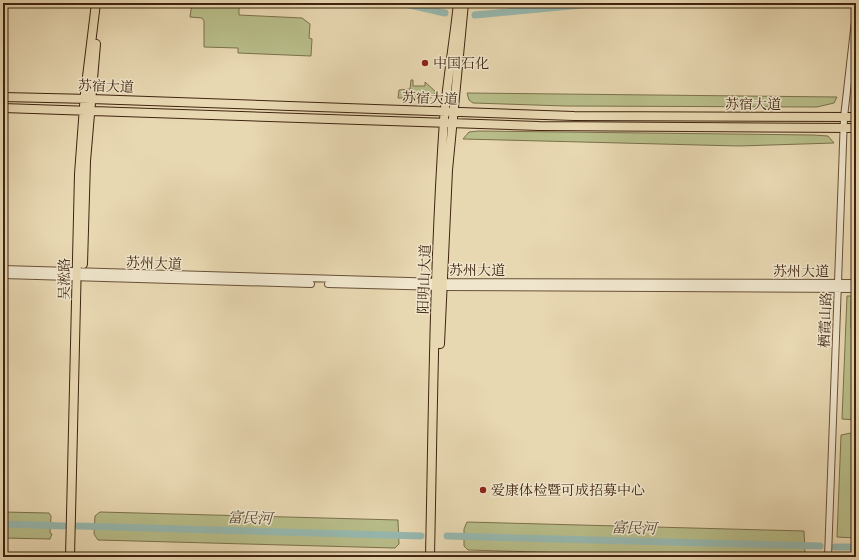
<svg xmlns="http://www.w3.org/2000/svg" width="859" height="560" font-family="'Libre Bodoni','Noto Serif SC',serif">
	<rect width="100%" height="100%" fill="#e8d8b2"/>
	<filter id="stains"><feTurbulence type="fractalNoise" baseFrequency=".005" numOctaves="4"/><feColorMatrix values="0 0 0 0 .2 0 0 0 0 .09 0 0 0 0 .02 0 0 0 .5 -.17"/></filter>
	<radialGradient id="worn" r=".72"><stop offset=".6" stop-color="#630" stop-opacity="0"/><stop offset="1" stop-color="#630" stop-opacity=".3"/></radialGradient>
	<path fill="#b8be8a" stroke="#7c714c" d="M192 3 239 6V15L302 18 310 24 309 38 312 39 311 56 238 53V48L204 47V21L202 18 190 17Z
		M411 80H413V86H425V82L436 92 431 98H398L399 90 410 89Z
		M467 93 837 97 834 103 817 107 566 106 473 103 469 100Z
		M478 131 813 135 828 136 834 143 739 146 463 139 469 132Z
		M847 296H856V299L851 300V328H856V420L842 419Z
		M856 432V538L837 537 841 435Z
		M3 512 49 513 51 516 50 533 52 534 50 539 3 538Z
		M100 512 398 520 399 544 395 548 98 540 94 534 95 516Z
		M467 522 804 531 805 553 803 557H706L468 550 464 546V529Z"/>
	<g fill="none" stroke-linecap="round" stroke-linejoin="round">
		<path stroke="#97b9b0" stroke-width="7" d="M401 3 445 13
			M475 15 602 3
			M3 524 64 526
			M78 526 421 536
			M447 536 820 546
			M835 547H856"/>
		<g stroke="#695137" stroke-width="8">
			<path id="minor" d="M3 269 443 282 856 283
				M3 275 311 284
				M328 284 443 287 856 289
				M828 557 844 117 856 12"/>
		</g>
		<g stroke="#3f240e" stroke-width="10">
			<path id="major" d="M3 97 91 99 574 116 856 117
				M3 108 539 126 856 128
				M83 264 86 161 96 44
				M440 344 448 170 464 3
				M70 557 79 174 85 93 96 3
				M430 557C433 411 434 265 444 120 447 81 454 42 458 3"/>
		</g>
		<use href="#minor" stroke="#f0e6cd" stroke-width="6"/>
		<use href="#major" stroke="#e8d8b2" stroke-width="8"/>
	</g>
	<g fill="#8f2418" stroke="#f0e6cd" stroke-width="1.5">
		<circle cx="425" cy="63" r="4"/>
		<circle cx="483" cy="490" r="4"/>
	</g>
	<g text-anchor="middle" stroke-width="3" stroke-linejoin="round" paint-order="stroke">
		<g font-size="14" fill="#3f240e" stroke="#f0e6cd" text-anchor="start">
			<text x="433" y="68">中国石化</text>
			<text x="491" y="495">爱康体检暨可成招募中心</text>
		</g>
		<g font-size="14" fill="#3f240e" stroke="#f0e6cd">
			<text transform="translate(106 86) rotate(2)" y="5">苏宿大道</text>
			<text transform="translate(430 98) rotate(2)" y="5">苏宿大道</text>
			<text x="753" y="109">苏宿大道</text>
			<text transform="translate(154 263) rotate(2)" y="5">苏州大道</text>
			<text x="477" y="275">苏州大道</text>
			<text x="801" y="276">苏州大道</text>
			<text transform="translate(64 279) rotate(-89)" y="5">吴淞路</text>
			<text transform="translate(424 279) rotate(-88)" y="5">阳明山大道</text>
			<text transform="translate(825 320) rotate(-88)" y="5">栖霞山路</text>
		</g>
		<g font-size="15" font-style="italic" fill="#554936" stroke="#f0e6cd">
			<text transform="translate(250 518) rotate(2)" y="5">富民河</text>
			<text transform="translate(634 528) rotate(2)" y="5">富民河</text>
		</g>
	</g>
	<rect width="859" height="560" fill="none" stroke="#e8d8b2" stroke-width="16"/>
	<rect x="4" y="4" width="851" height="552" fill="none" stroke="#3f240e" stroke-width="2"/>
	<rect x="8" y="8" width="843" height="544" fill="none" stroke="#3f240e"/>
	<rect width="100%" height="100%" filter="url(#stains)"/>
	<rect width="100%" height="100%" fill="url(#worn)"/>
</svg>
